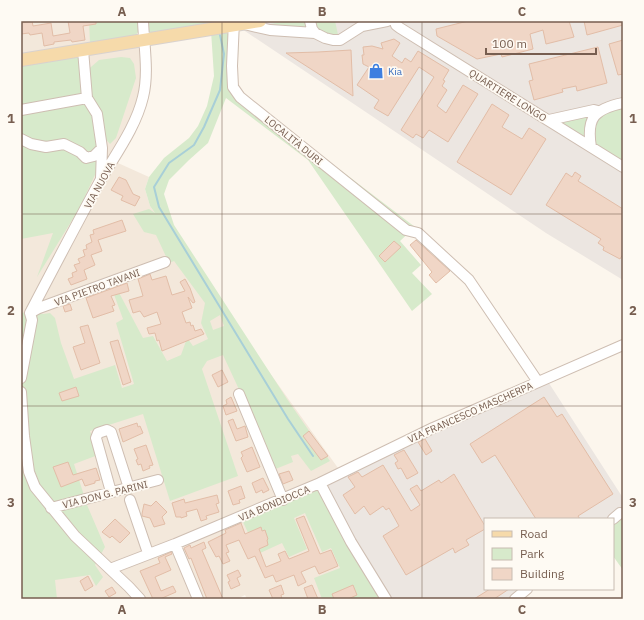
<svg xmlns="http://www.w3.org/2000/svg" width="644" height="620" font-family="'IBM Plex Sans',sans-serif">
	<rect width="100%" height="100%" fill="#fcf6ed"/>
	<path fill="#f3e8db" d="M21 21H90L144 41 145 99 118 163 149 177 145 189 150 206 338 468 314 481 383 599H247L245 595 237 599H21Z"/>
	<path fill="#ece6e1" d="M264 21H623V280L546 233 239 27Z
		M545 377 623 498V512L613 519H485V589H531L518 599H383L313 481 432 422Z"/>
	<path fill="#d7eacb" fill-rule="evenodd" d="M89 21H141L139 31 134 37 90 43Z
		M146 21H226L239 27 237 89 259 108 415 227 400 241 421 265 412 273 432 294 412 311 308 160 226 98 208 143 189 160 169 180 164 194 174 225 287 399 330 461 311 471 298 454 291 456 293 462 273 470 243 398 223 355 207 361 202 369 238 476 170 501 143 414 90 431 98 455 74 464 87 505 105 547 95 565 103 577 96 586 90 575 55 580 57 599H21V313L33 311 43 314 50 313 55 318 61 343 74 379 115 365 122 388 134 384 116 323 123 319 112 289 116 287 143 338 153 336 167 361 181 355 186 341 185 335 193 346 208 339 201 323 205 303 174 261 169 263 156 235 144 232 133 214 149 209 155 213 150 206 145 189 149 177 164 158 189 138 198 126 207 106 214 76 211 31 147 38ZM220 315 224 326 213 330 210 321Z
		M289 21H335L339 39 308 32 264 25Z
		M81 55 84 73 99 60 121 57 130 58 134 64 136 78 116 138 110 144 103 136 100 129 96 149 101 162 79 209 37 277 53 233 21 239V64Z
		M623 105V164L562 123Z
		M313 481 383 599H322L314 578 340 568 331 548 322 552 305 513 294 518 307 549 289 557 282 543 258 554 243 522 287 502Z
		M623 512V570L613 556V521Z"/>
	<g fill="none" stroke-linecap="round" stroke-linejoin="round">
		<path stroke="#a8cfd7" stroke-width="2" d="M220 35 224 54 220 90 204 127 194 145 169 163 154 187 159 207 288 419 313 456"/>
	</g>
	<path fill="#f0d6c6" stroke="#e2bda7" d="M32 21 33 26 51 23 53 36 70 33 68 21H96V24L83 26 85 40 72 42 71 40 54 42V44L44 46 42 33 30 35 29 33 21 34V23Z
		M468 21H569L574 37 546 44 543 30 530 34 533 49 502 57 501 54 477 59 437 36 436 29Z
		M584 21H623V25L587 35Z
		M394 39 400 43 392 56 402 63 405 58 411 62 418 51 449 70 443 80 445 81 442 86 447 90 437 106 446 113 463 85 478 94 448 142 429 130 423 138 416 134 413 138 401 130 434 77 419 67 388 116 374 108 379 100 357 85 369 67 363 64 362 55H364L363 47 372 46 383 49 381 43Z
		M623 40V74L618 75 609 44Z
		M598 47 607 83 577 91 576 86 562 89 563 92 534 100 529 81 533 80 529 64Z
		M351 50 353 96 286 53 318 52Z
		M492 104 509 115 502 127 522 139 529 128 546 139 511 195 457 162Z
		M575 172 581 176 578 181 623 209V254L620 259 603 250 604 247 598 243 601 239 546 205 566 173 572 177Z
		M119 177 126 180 133 194 140 197 135 206 121 200 123 196 111 190Z
		M122 220 126 231 98 240 102 251 91 255 95 265 84 270 87 279 71 285 68 279 73 277 72 273 77 271 74 265 80 263 78 259 85 256 83 250 87 249 86 245 92 242 90 235 94 234 93 230Z
		M416 240 450 271 436 283 429 275 432 272 410 245Z
		M394 241 401 247 385 262 379 256Z
		M150 274 152 280 166 276 172 295 185 291 180 282 185 279 190 288 195 302 193 303 188 297 192 308 182 312 186 323 190 322 191 326 193 325 195 331 201 329 204 334 162 351 159 340 157 341 155 333 149 334 147 328 161 324 157 312 144 317 140 311 133 313 129 300 143 296 138 279Z
		M127 283 129 291 111 296 115 305 112 306 114 311 93 318 86 298Z
		M70 304 72 310 65 312 63 306Z
		M88 325 100 363 81 370 73 347 85 343 80 327Z
		M118 340 131 382 123 385 110 342Z
		M222 370 228 382 218 387 212 375Z
		M76 387 79 396 62 401 59 393Z
		M231 397 237 411 226 415 223 406 227 404 226 400Z
		M544 397 557 417 562 414 613 494 578 516 580 519H536L495 455 482 463 470 444Z
		M233 419 237 429 245 426 248 437 236 441 228 421Z
		M137 423 138 427 140 426 143 433 123 442 119 429Z
		M309 431 328 456 321 460 303 436Z
		M425 439 432 451 426 455 418 442Z
		M146 445 153 465 149 466 150 468 143 471 141 464 138 465 136 460 138 459 134 449Z
		M252 447 260 467 247 472 241 458 243 456 241 452Z
		M404 450 418 473 407 479 401 468 398 469 395 463 398 461 394 455Z
		M68 462 73 475 96 468 100 480 95 481V483L85 486 82 479 61 487 53 467Z
		M383 465 411 511 420 505 410 489 417 485 421 491 439 480 441 483 454 474 485 526V529L466 540 469 545 458 551 455 553 453 548 406 575 383 536 399 526 389 508 386 510 383 506 370 515 364 506 355 514 343 495 355 487 348 477 358 472 362 477Z
		M289 471 293 480 283 484 279 474Z
		M263 478 269 490 263 493 262 490 256 493 252 483Z
		M241 486 245 498 239 500 240 503 233 505 228 491Z
		M217 495 219 503 216 504 219 512 206 516 207 519 201 521 197 509 186 512 187 516 181 518V517H176L172 503 184 499 185 503Z
		M156 501 167 512 162 517 165 524 154 527 150 518 142 516V514L144 504 151 506Z
		M304 516 320 554 331 550 338 566 319 574 315 566 301 572 306 582 298 586 294 575 276 582 273 575 265 578 255 556 248 559 239 540 226 545 229 552 226 553 230 561 223 564 219 556 216 557 208 542 226 533 225 530 241 523 245 534 261 527 262 531 265 530 268 539 267 540 268 545 259 549 266 567 281 561 278 554 285 551 289 559 309 551 296 519Z
		M115 519 130 533 120 543 112 536 110 538 102 532Z
		M204 542 206 548 202 550 223 599H207L191 558 189 559 184 548 190 545 191 548Z
		M171 552 172 554 165 557 171 570 155 577 161 591 173 586 176 592 160 599H153L140 571 160 563 158 558Z
		M238 570 241 576 237 578 240 585 231 589 228 582 230 581 227 575Z
		M88 576 93 586 85 591 80 581Z
		M281 585 284 594 281 595 282 599H273L269 590Z
		M312 585 318 599H308L304 588Z
		M353 585 357 595 348 599H334L332 594Z
		M112 587 116 593 109 597 105 591Z
		M490 589H509L494 599H474Z"/>
	<g fill="none" stroke-linecap="round" stroke-linejoin="round">
		<g stroke="#cebeb2" stroke-width="12">
			<path id="minor" d="M234 21 232 66 233 87 240 97 406 230 418 233 469 280 538 382
				M310 21 312 29 315 33
				M395 21 396 25 400 28 623 167
				M244 24 270 30 315 33 325 38 333 40H340L362 26 387 21
				M83 50 87 98 97 114 102 148 101 179
				M21 110 87 98
				M549 120 594 110 598 111
				M21 139 31 144 46 147 64 144 80 152 86 158 94 156 102 148
				M591 147C586 117 595 109 623 103
				M30 313C53 269 76 225 100 181 115 155 136 127 143 97 149 73 144 46 143 21
				M30 313 39 308 165 262
				M21 378 32 320 30 313
				M21 392 24 436 29 472 35 487 75 536 129 587 140 599
				M239 394 283 500
				M320 483 433 428 623 345
				M111 492 96 438 98 433 107 430 111 432 129 488
				M130 500 148 553
				M51 508 158 480
				M613 519 620 513
				M175 544 198 599
				M110 569 175 544 320 483 351 542 386 599
				M515 599 527 589"/>
		</g>
		<g stroke="#d9d2ce" stroke-width="14">
			<path id="major" d="M21 60 260 21"/>
		</g>
		<use href="#minor" stroke="#fff" stroke-width="10"/>
		<use href="#major" stroke="#f6daaa" stroke-width="12"/>
	</g>
	<path fill="none" stroke="#775e50" stroke-width="1" stroke-opacity="0.55" d="M222 21V599M422 21V599M21 214H623M21 406H623"/>
	<defs>
		<g id="shop-bare" transform="scale(1.2)"><path d="M-5-2.5h2.3a2.7 3.5 0 0 1 5.4 0H5L5.5 6h-11ZM-1.5-2.5h3a1.5 2.3 0 0 0-3 0Z" fill="#3f7fe0" stroke="#fefaf3" stroke-width="2.5" paint-order="stroke"/></g>
	</defs>
	<g fill-rule="evenodd">
		<use href="#shop-bare" x="376" y="71"/>
	</g>
	<g text-anchor="middle" stroke-width="3.5" stroke-linejoin="round" paint-order="stroke">
		<g font-size="10" fill="#366cbe" stroke="#fefaf3" text-anchor="start">
			<text x="388" y="75">Kia</text>
		</g>
		<g font-size="10" fill="#775e50" stroke="#fefaf3">
			<text transform="translate(508 95) rotate(32)" y="4">QUARTIERE LONGO</text>
			<text transform="translate(294 140) rotate(39)" y="4">LOCALITÀ DURI</text>
			<text transform="translate(99 185) rotate(-61)" y="4">VIA NUOVA</text>
			<text transform="translate(97 287) rotate(-20)" y="4">VIA PIETRO TAVANI</text>
			<text transform="translate(470 412) rotate(-24)" y="4">VIA FRANCESCO MASCHERPA</text>
			<text transform="translate(105 494) rotate(-14)" y="4">VIA DON G. PARINI</text>
			<text transform="translate(274 503) rotate(-23)" y="4">VIA BONDIOCCA</text>
		</g>
	</g>
	<rect width="644" height="620" fill="none" stroke="#fefaf3" stroke-width="44"/>
	<rect x="484" y="518" width="130" height="72" fill="#fefaf3" stroke="#c8bcb2"/>
	<rect x="492" y="531" width="20" height="6" fill="#f6daaa" stroke="#c8bcb2"/>
	<text x="520" y="538" font-size="12" fill="#775e50">Road</text>
	<rect x="492" y="548" width="20" height="12" fill="#d7eacb" stroke="#c8bcb2"/>
	<text x="520" y="558" font-size="12" fill="#775e50">Park</text>
	<rect x="492" y="568" width="20" height="12" fill="#f0d6c6" stroke="#c8bcb2"/>
	<text x="520" y="578" font-size="12" fill="#775e50">Building</text>
	<path d="M486 48v6h110v-6" fill="none" stroke="#775e50" stroke-width="2"/>
	<text x="492" y="48" font-size="12" fill="#775e50" stroke="#fefaf3" stroke-width="3" paint-order="stroke">100 m</text>
	<rect x="22" y="22" width="600" height="576" fill="none" stroke="#775e50" stroke-width="1.5"/>
	<g font-size="13" text-anchor="middle" font-weight="bold" fill="#775e50">
		<text x="122" y="16">A</text>
		<text x="322" y="16">B</text>
		<text x="522" y="16">C</text>
		<text x="11" y="123">1</text>
		<text x="633" y="123">1</text>
		<text x="11" y="315">2</text>
		<text x="633" y="315">2</text>
		<text x="11" y="507">3</text>
		<text x="633" y="507">3</text>
		<text x="122" y="614">A</text>
		<text x="322" y="614">B</text>
		<text x="522" y="614">C</text>
	</g>
</svg>
